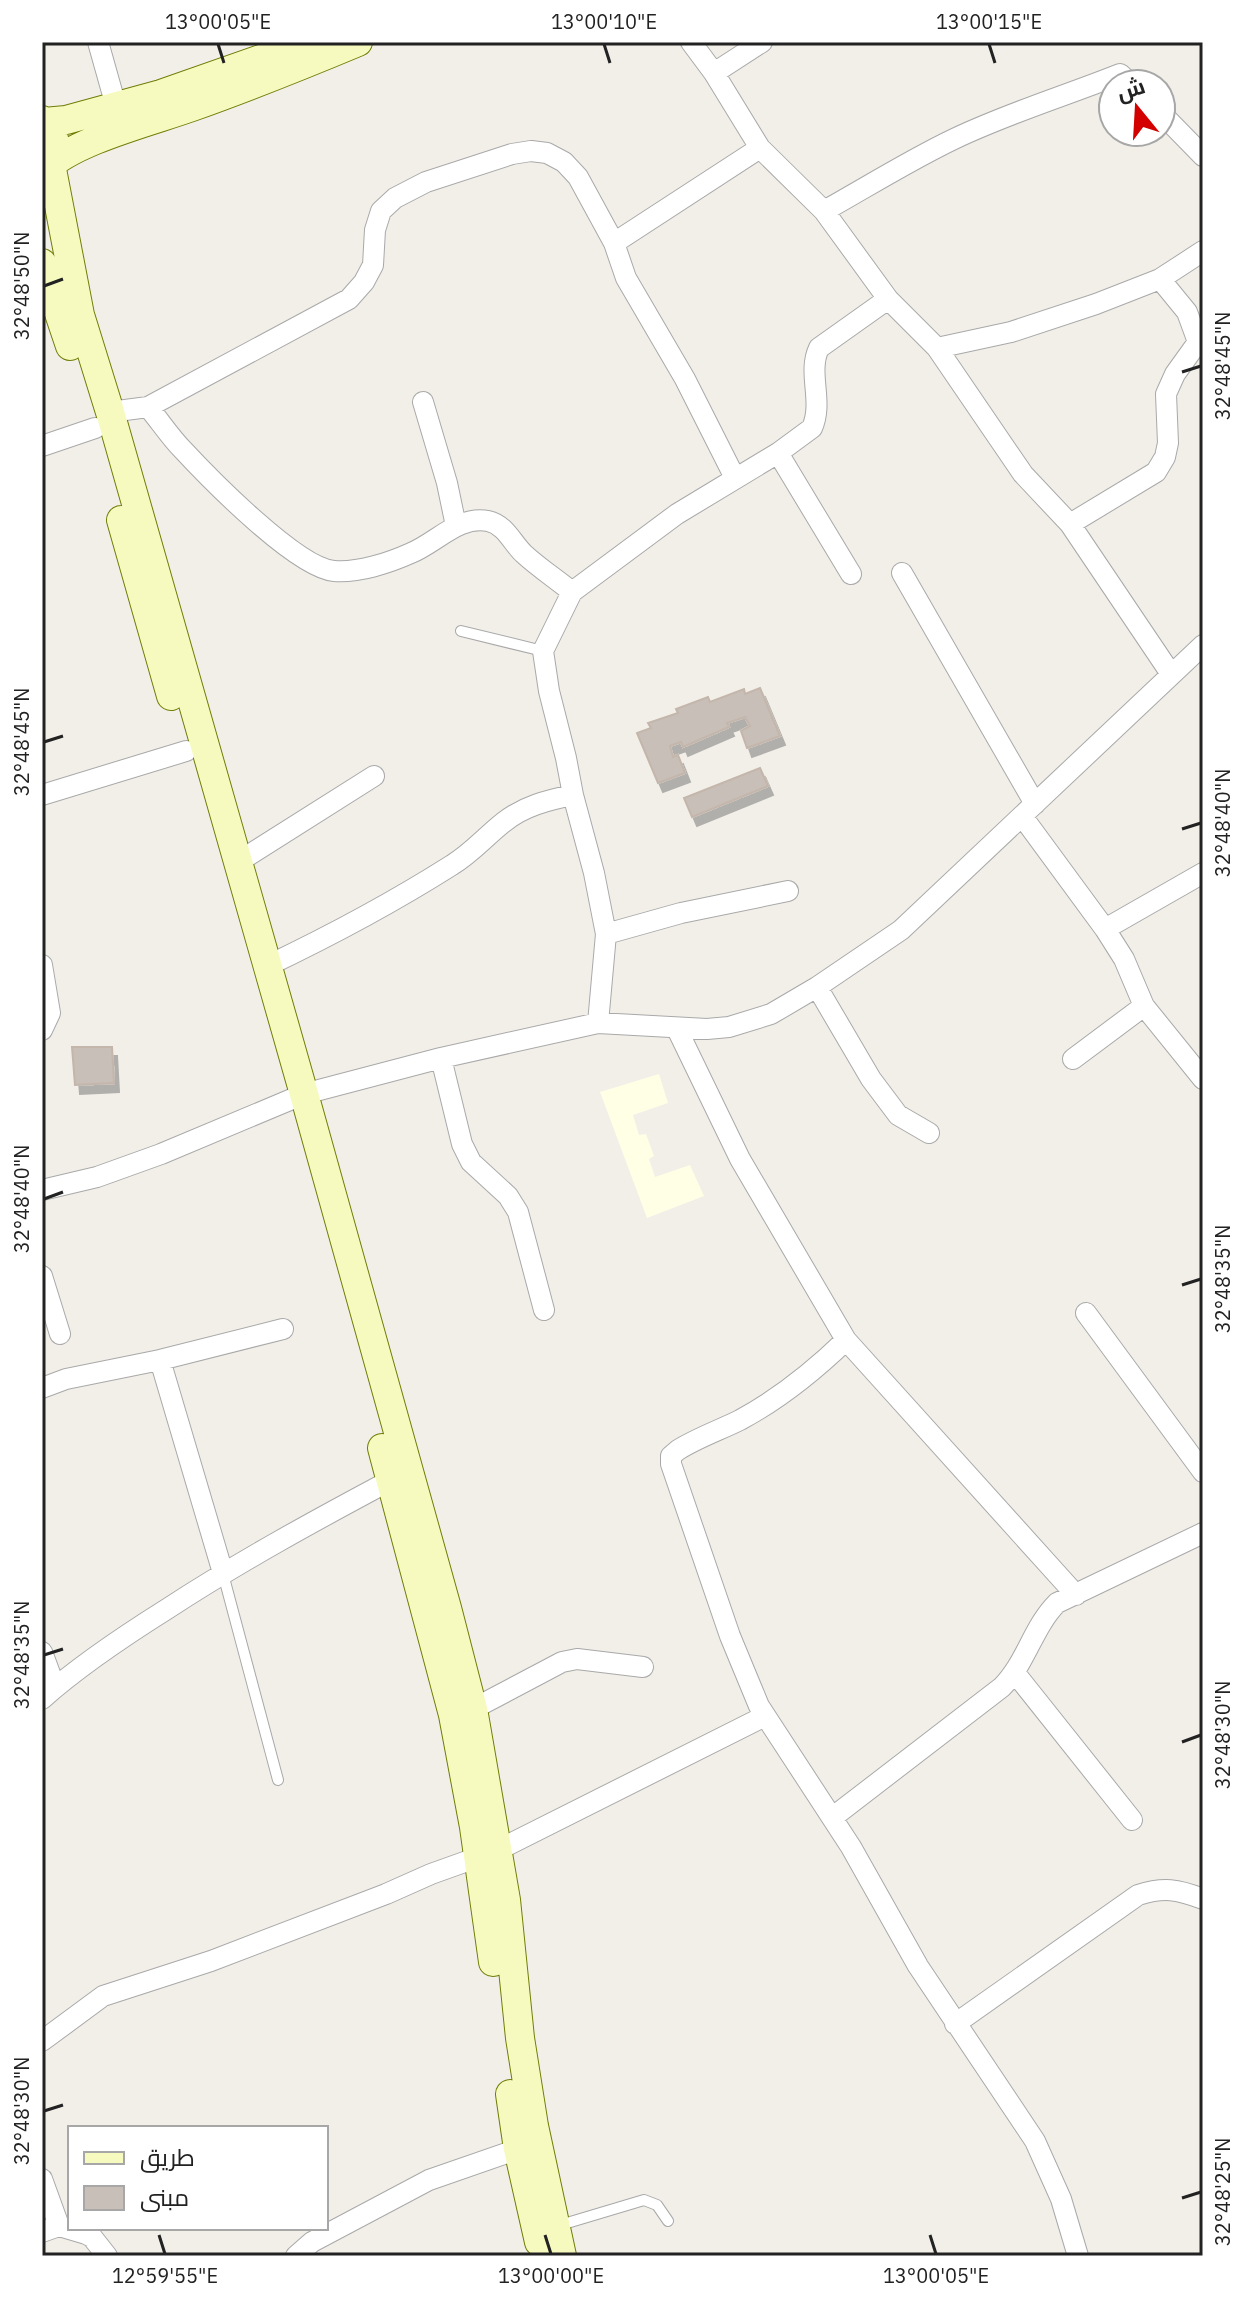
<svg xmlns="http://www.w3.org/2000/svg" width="1245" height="2298" font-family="'IBM Plex Sans',Cairo,sans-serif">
	<defs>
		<filter id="shadow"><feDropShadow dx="5" dy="9" stdDeviation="0" flood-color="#0004"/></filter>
	</defs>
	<rect width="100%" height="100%" fill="#f2efe9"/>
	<path fill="#ffffe5" d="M659 1074 668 1103 633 1115 639 1135 646 1134 654 1156 649 1159 655 1177 690 1165 704 1196 647 1218 600 1092Z"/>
	<path fill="#c7bfb8" stroke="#c4b6ab" stroke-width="2" filter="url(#shadow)" d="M760 688 780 736 747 748 741 731 750 726 745 717 727 723 729 727 683 747 681 742 670 746 673 757 678 755 685 773 658 783 637 733 651 728 648 723 678 713 676 709 708 697 710 702 744 689 745 694Z
		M760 768 768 786 692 817 684 798Z
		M72 1047H112L114 1083 75 1085Z"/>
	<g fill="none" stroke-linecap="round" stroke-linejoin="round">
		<g stroke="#a9a9a9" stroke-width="12">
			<path id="lane" d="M461 631 543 651
				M223 1574 278 1780
				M557 2226 644 2200 657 2205 668 2221"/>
		</g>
		<g stroke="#a9a9a9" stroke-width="22">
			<path id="street" d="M98 42 116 106
				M691 42 714 73 760 148 824 211 888 299 937 348 1023 474 1070 524 1171 674
				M714 73 762 42
				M1161 113 1203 156
				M824 211C867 187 910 160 954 139 1008 113 1065 96 1120 74L1131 84
				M614 243 760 148
				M937 348 1011 332 1096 304 1160 279 1203 251
				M423 402 447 483 456 526
				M148 407C160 421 170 437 183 450 210 479 297 568 334 571 358 573 389 563 411 553 436 543 459 515 488 521 506 525 512 543 524 554 538 567 556 579 572 592
				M110 412 148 407 349 299 364 282 373 265 375 230 381 211 395 198 426 182 512 154 531 151 547 153 564 162 578 177 614 243 626 278 685 379 735 478
				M42 446 95 428
				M778 453 851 574
				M1070 524 1156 472 1165 457 1168 443 1166 394 1175 374 1198 342 1187 312 1160 279
				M902 573 1035 804
				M42 795 186 751
				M1022 816 1105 929 1124 959 1144 1006 1203 1079
				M238 862 374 776
				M1105 929 1203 873
				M606 934 681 913 788 891
				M42 965 50 1013 42 1030
				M267 966C330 936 392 903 452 865 472 853 486 836 504 822 524 806 548 800 573 795
				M817 987 871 1079 898 1115 929 1133
				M598 1023 606 934 594 873 573 795 566 758 549 691 543 651 572 592 677 514 778 453 812 428C824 401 807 373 819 348L888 299
				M677 1029 740 1159 846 1340 1076 1595
				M441 1058 462 1144 471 1162 508 1196 518 1212 544 1310
				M1073 1059 1144 1006
				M42 1190 97 1177 161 1154 304 1094 441 1058 598 1023 707 1029 729 1027 771 1014 817 987 901 930 1203 645
				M42 1276 60 1334
				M1086 1313 1203 1472
				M846 1340C815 1370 779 1399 740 1420 720 1430 697 1438 678 1450L671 1456V1464L730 1636 759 1706 851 1847 918 1966 1035 2141 1061 2199 1078 2256
				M160 1360 223 1573
				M42 1388 66 1379 160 1360 283 1329
				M42 1652 55 1687
				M1015 1673 1132 1820
				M42 1699C80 1665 124 1636 167 1609 239 1562 314 1521 391 1480
				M473 1709 562 1662 577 1659 643 1667
				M833 1817 1002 1687C1026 1663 1033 1627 1057 1603L1203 1533
				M955 2024 1138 1895C1164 1887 1177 1889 1203 1899
				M42 2041 103 1996 211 1961 386 1894 431 1874 498 1850 765 1716
				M42 2179 59 2226
				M42 2232 59 2226 86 2234 92 2237 107 2256
				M296 2256 312 2242 429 2180 518 2149"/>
		</g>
		<g stroke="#707d05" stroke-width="30">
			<path id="secondary" d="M42 120C56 133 58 147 51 164L80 315 110 412 304 1094 447 1608 473 1709 506 1900 520 2038 534 2126 562 2256
				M44 122 66 120 161 94 309 42
				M45 170C72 141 153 121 192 107 248 87 303 65 358 42
				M42 263 70 346
				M121 520 171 696
				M382 1448 453 1715 474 1827 493 1962
				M510 2094 518 2149 539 2242"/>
		</g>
		<use href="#lane" stroke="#fff" stroke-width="10"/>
		<use href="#street" stroke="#fff" stroke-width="20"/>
		<use href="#secondary" stroke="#f7fabf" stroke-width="28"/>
	</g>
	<path fill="none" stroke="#222" stroke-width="3" d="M218 44 224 63M604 44 610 63M989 44 995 63M44 286 63 279M1182 372 1201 366M44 742 63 736M1182 829 1201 823M44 1199 63 1192M1182 1285 1201 1279M44 1655 63 1649M1182 1742 1201 1735M44 2111 63 2105M1182 2198 1201 2192M159 2235 165 2254M545 2235 551 2254M930 2235 936 2254"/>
	<rect width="1245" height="2298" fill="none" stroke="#ffffff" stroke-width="88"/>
	<rect x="68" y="2126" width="260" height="104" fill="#ffffff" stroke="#a7a7a7" stroke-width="2"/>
	<rect x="84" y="2152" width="40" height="12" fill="#f7fabf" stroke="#a7a7a7" stroke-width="2"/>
	<text x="140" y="2166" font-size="24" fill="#222222">طريق</text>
	<rect x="84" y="2186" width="40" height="24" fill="#c7bfb8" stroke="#a7a7a7" stroke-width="2"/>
	<text x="140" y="2206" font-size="24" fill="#222222">مبنى</text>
	<g transform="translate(1137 108) rotate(342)"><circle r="38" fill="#ffffff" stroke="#a7a7a7" stroke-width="2"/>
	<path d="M0-6L14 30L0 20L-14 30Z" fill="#d40000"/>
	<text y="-12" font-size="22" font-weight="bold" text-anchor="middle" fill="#222222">ش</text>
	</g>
	<rect x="44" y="44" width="1157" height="2210" fill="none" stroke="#222" stroke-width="3"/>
	<g font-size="20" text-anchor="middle" fill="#222">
		<text x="218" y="29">13°00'05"E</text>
		<text x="604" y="29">13°00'10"E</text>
		<text x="989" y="29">13°00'15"E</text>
		<text transform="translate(22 286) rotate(-90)" y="7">32°48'50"N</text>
		<text transform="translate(1223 366) rotate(-90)" y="7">32°48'45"N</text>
		<text transform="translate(22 742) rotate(-90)" y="7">32°48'45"N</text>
		<text transform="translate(1223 823) rotate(-90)" y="7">32°48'40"N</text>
		<text transform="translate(22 1199) rotate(-90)" y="7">32°48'40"N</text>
		<text transform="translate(1223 1279) rotate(-90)" y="7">32°48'35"N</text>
		<text transform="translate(22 1655) rotate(-90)" y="7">32°48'35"N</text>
		<text transform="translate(1223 1735) rotate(-90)" y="7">32°48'30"N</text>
		<text transform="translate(22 2111) rotate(-90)" y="7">32°48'30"N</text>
		<text transform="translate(1223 2192) rotate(-90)" y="7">32°48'25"N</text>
		<text x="165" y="2283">12°59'55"E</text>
		<text x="551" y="2283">13°00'00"E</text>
		<text x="936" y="2283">13°00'05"E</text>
	</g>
</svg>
